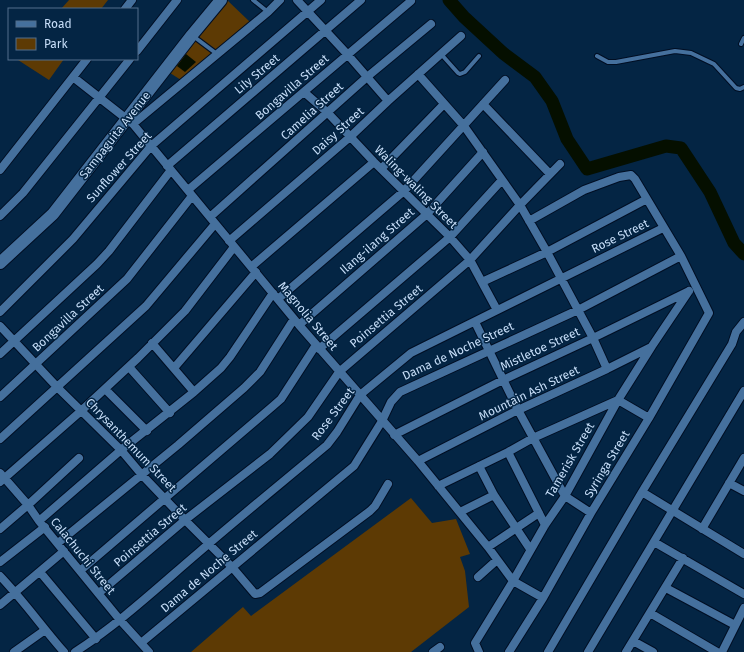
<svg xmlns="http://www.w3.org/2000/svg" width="744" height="652" font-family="'Fira Sans',sans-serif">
	<rect width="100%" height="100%" fill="#042544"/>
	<path fill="#5d3a04" d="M69 0H108L101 9H61Z
		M227 0 250 22 181 80 170 73Z
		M19 59H64L49 80 18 60Z
		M411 498 432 523 456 519 470 554 460 557 465 571 469 607 411 652H191L243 607 251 616Z"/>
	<path fill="#050f00" d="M186 54 196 62 185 72 177 66Z"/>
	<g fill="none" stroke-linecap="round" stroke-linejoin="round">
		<path stroke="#050f00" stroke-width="13" d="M449 0 464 17 503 53 535 77 552 101 567 139 587 169 666 146 681 148 710 192 734 243 744 254"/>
		<g stroke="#000e23" stroke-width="6">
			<path id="lane" d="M253 0 268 12
				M193 36 217 54
				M741 44 744 38
				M441 54 458 73 460 74 465 72 479 56
				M597 56 608 62H616L675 51 691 53 714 64 736 88 740 89 744 87"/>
		</g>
		<g stroke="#000e23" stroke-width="10">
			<path id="street" d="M297 0 348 55 388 101
				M125 9 132 0
				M137 51 177 0
				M418 74 464 126 520 205 547 252 593 338 607 369
				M73 77 133 124 299 325 418 461 488 547 513 581 543 598
				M304 92 328 113 374 162 450 237 470 260 497 310
				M483 104 550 174
				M133 124 268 12 280 0
				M167 166 361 0
				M381 169 444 104
				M0 170 87 59
				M188 190 411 1
				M0 216 23 193 130 59
				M210 217 367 77 431 24
				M229 241 350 137 388 101 461 36
				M251 267 374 162
				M482 282 547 252 647 199
				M278 299 404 191 505 80
				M0 312 73 239 151 146 321 0
				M475 322 518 410 561 489 565 496 591 513
				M299 325 427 214 483 152
				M0 326 58 388 121 450 142 475 185 520 232 567 255 594 260 593 370 511 375 506 388 484
				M152 343 194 392
				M319 349 450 237 502 180
				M0 354 97 264 109 251 171 170
				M129 367 170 413
				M174 368 256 272
				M105 389 147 431
				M0 397 127 279 192 196
				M394 435 503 380 593 338 689 291
				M0 439 146 306 215 224
				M508 452 545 525
				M418 461 518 410 607 369 651 347
				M479 466 494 495 530 549
				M0 473 28 505 39 521 120 620 149 652
				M0 482 81 411 138 358 185 311 234 247
				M729 483 744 491
				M438 486 508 452 533 438 618 400 649 418
				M642 492 744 554
				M460 512 494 495
				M39 521 121 450 194 392 221 368 230 357 273 293
				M0 529 28 505 79 458
				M702 529 744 458
				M654 542 744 594
				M58 543 178 445 244 388 260 372 294 319
				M488 547 539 513
				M0 562 45 527
				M81 570 273 406 281 399 316 345
				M40 572 96 639
				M0 576C23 600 42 627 64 652
				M478 577 497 560
				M666 588 735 625
				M99 593 185 520 270 454 308 417 339 372 470 260 520 205 560 164
				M0 605 64 551
				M650 613 717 652
				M633 641 653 652
				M141 643 354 466 382 421 391 402 400 392 578 310 681 256
				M14 652 45 630
				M75 652C120 623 158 587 198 553 241 516 284 481 327 445L337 432 360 395 411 353 663 228
				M433 652 440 647
				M479 652 475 643 513 581 545 525 565 496 618 400 652 346 689 291
				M509 652 543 598 591 513 649 418 709 313 681 256 635 179 631 175 619 177 584 190 529 221
				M548 652 642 492 732 344 736 332 744 322
				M588 652 744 391
				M626 652 683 558
				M722 652 744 608"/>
		</g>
		<g stroke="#000e23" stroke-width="14">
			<path id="secondary" d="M0 263 53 214 192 35 221 0"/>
		</g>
		<use href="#lane" stroke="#45709d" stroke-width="4"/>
		<use href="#street" stroke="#45709d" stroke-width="8"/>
		<use href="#secondary" stroke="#45709d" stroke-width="12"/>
	</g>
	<g text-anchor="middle" stroke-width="3" stroke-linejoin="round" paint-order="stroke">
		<g font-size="12" fill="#c7def8" stroke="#042544">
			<text transform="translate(257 74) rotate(-40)" y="4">Lily Street</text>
			<text transform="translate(292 87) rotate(-41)" y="4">Bongavilla Street</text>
			<text transform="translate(312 111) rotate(-42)" y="4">Camelia Street</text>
			<text transform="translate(338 131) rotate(-42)" y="4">Daisy Street</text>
			<text transform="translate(115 135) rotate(-52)" y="4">Sampaguita Avenue</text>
			<text transform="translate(119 167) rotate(-48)" y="4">Sunflower Street</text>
			<text transform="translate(416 187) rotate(45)" y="4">Waling-waling Street</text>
			<text transform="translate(620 236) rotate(-26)" y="4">Rose Street</text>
			<text transform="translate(377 241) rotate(-41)" y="4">Ilang-ilang Street</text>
			<text transform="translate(308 316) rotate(50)" y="4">Magnolia Street</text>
			<text transform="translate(386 316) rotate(-40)" y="4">Poinsettia Street</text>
			<text transform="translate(68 318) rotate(-43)" y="4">Bongavilla Street</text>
			<text transform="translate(540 349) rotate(-25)" y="4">Mistletoe Street</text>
			<text transform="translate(458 351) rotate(-25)" y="4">Dama de Noche Street</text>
			<text transform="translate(529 393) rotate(-26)" y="4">Mountain Ash Street</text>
			<text transform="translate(333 414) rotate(-53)" y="4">Rose Street</text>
			<text transform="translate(131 445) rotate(46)" y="4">Chrysanthemum Street</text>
			<text transform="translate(570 460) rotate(-60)" y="4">Tamerisk Street</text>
			<text transform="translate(607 464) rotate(-59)" y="4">Syringa Street</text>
			<text transform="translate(150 535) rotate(-40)" y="4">Poinsettia Street</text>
			<text transform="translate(83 556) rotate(51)" y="4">Calachuchi Street</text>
			<text transform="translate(209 571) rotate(-40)" y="4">Dama de Noche Street</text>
		</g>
	</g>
	<rect x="8" y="8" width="130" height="52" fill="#042544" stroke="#526f8c"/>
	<rect x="16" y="21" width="20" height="6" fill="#45709d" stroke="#526f8c"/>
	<text x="44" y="28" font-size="12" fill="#c7def8">Road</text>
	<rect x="16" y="38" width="20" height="12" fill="#5d3a04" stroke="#526f8c"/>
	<text x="44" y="48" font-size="12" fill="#c7def8">Park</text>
</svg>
